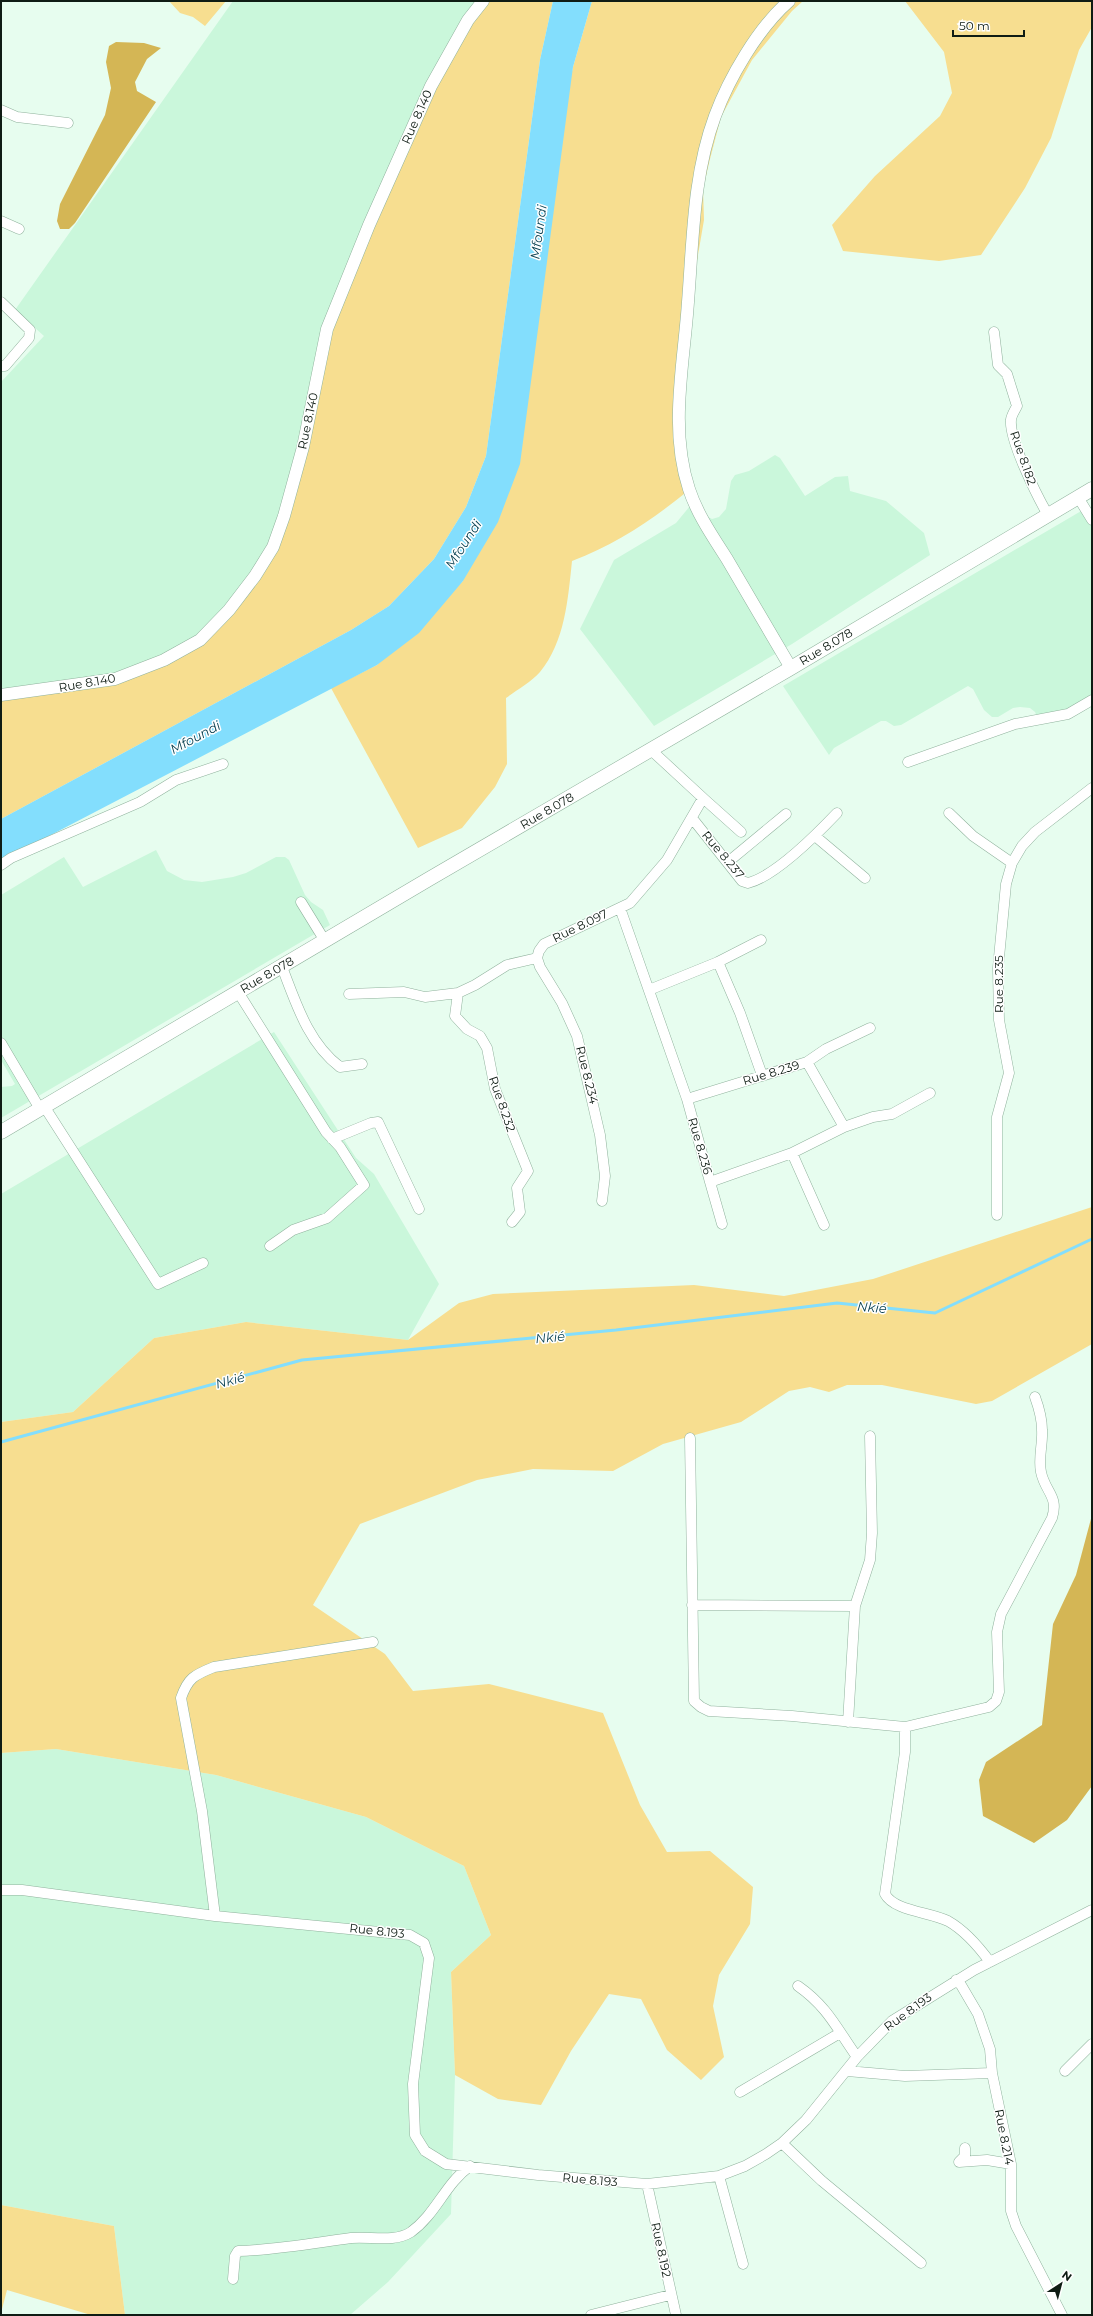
<svg xmlns="http://www.w3.org/2000/svg" width="1093" height="2316" font-family="Montserrat,sans-serif">
	<rect width="100%" height="100%" fill="#e7fdef"/>
	<path fill="#caf7db" d="M233 1H483L273 547 200 640 115 679 1 696V382L44 336 15 310Z
		M775 455 780 458 805 496 835 477 848 476 850 491 886 501 924 533 930 555 792 644 654 726 580 629 614 560 676 523 690 506 712 519 719 517 726 509 731 481 735 475 749 471Z
		M1088 507 1092 512V704L1037 716 1035 712 1030 708 1020 707 1013 708 998 717H992L984 710 973 689 968 686 901 725 894 726 886 721H881L834 748 829 755 783 686Z
		M156 850 167 871 184 880 202 882 233 877 246 873 276 857H285L289 860 305 895 311 902 323 910 330 925 1 1118V1087L12 1086 15 1084 1 1060V895L64 857 83 887Z
		M274 1032 356 1158 374 1174 439 1284 408 1340 246 1322 154 1338 73 1412 1 1422V1194Z
		M56 1749 216 1775 366 1817 464 1866 491 1935 451 1972 455 2075 451 2214 388 2282 350 2315H125L114 2226 1 2205V1753Z"/>
	<path fill="#f7de90" d="M169 1H226L205 26 193 17 180 13Z
		M483 1H553L540 60 486 456 466 507 434 559 389 606 351 630 1 819V696L115 679 200 640 273 547 327 329 431 86Z
		M592 1H803L792 11 752 60 721 117 710 159 703 189 704 220 688 313 680 391 689 490C652 520 617 544 572 561 568 599 565 642 540 672 531 682 517 690 506 698L507 764 495 787 462 828 418 848 331 688 377 665 463 581 573 67Z
		M905 1H1092V27L1079 50 1051 138 1025 188 981 255 939 261 843 251 832 225 875 176 940 116 952 93 944 52Z
		M1092 1207V1344L992 1401 976 1404 882 1385H847L829 1392 810 1387 789 1391 741 1422 663 1444 613 1471 533 1469 477 1480 360 1524 313 1605 385 1654 413 1691 489 1684 603 1713 640 1805 667 1852 710 1851 753 1887 750 1924 719 1975 713 2006 724 2057 701 2080 667 2050 641 1999 609 1994 571 2051 541 2105 498 2099 455 2075 451 1972 491 1935 464 1866 366 1817 216 1775 56 1749 1 1753V1422L73 1412 154 1338 246 1322 408 1340 459 1303 493 1294 694 1285 784 1296 873 1279Z
		M1 2205 114 2226 125 2315H91L7 2290 1 2313Z"/>
	<path fill="#d4b655" d="M116 42 144 43 161 48 147 59 135 82 137 91 156 102 75 223 69 229H60L57 221 60 204 105 115 111 88 106 62 109 46Z
		M1092 1515V1786L1067 1820 1034 1843 983 1816 979 1780 986 1762 1042 1725 1053 1624 1076 1575Z"/>
	<path fill="#83defd" d="M553 1H592L573 67 520 464 498 522 463 581 419 633 377 665 1 861V819L351 630 389 606 434 559 466 507 486 456 540 60Z"/>
	<g fill="none" stroke-linecap="round" stroke-linejoin="round">
		<path stroke="#83defd" stroke-width="3" d="M1 1442 302 1360 616 1330 837 1303 935 1313 1092 1239"/>
		<g stroke="#90b29d" stroke-width="11">
			<path id="minor" d="M1 110 17 117 68 123
				M1 221 19 229
				M1 302 30 330 29 338 5 366H1
				M994 332 998 365 1007 374 1017 406C1015 410 1011 416 1011 420 1009 440 1037 496 1048 515
				M1078 497 1092 520
				M908 762 1015 724 1068 714 1092 700
				M703 798 741 832
				M949 813 973 836 1012 863
				M692 818 742 881 748 883C776 876 817 834 837 813
				M815 836 865 878
				M728 862 786 814
				M1 865 11 858 140 802 176 780 223 764
				M301 902 325 941
				M620 908 687 1099 710 1182 792 1153 844 1127 873 1117 892 1114 930 1093
				M537 958 540 967 562 1003 577 1036 600 1135 605 1176 602 1201
				M718 962 740 1013 762 1075
				M282 967C296 1003 308 1043 340 1067L362 1064
				M649 990 718 962 761 940
				M238 992 326 1132 340 1147 364 1185 327 1218 293 1230 270 1246
				M458 993 455 1016 467 1029 480 1036 487 1048 495 1089 528 1171 517 1188 520 1212 512 1222
				M349 994 404 992 425 997 458 993 475 985 507 965 537 958 539 951 544 944 630 903 667 860 703 798 651 750
				M1 1043 40 1109
				M807 1062 826 1049 870 1028
				M687 1099 807 1062 844 1127
				M44 1106 158 1284 203 1263
				M332 1139 371 1123 378 1122 419 1209
				M792 1153 824 1225
				M710 1182 722 1224
				M997 1215V1117L1009 1073 999 1020 998 968 1006 884 1012 863 1022 846 1035 832 1092 788
				M690 1438 694 1701 701 1707 709 1711 792 1716 905 1727V1752L885 1894C894 1911 930 1912 948 1921 964 1930 979 1947 990 1962
				M692 1605 855 1606
				M848 1722 855 1606 870 1560 872 1533 870 1436
				M905 1727 989 1707 996 1701 999 1692 997 1632 1001 1614 1052 1518C1059 1496 1045 1492 1041 1472 1038 1458 1043 1444 1042 1430 1042 1418 1039 1408 1035 1397
				M1 1890H22L215 1916 410 1935 424 1943 429 1958 413 2084 415 2135 425 2151 446 2164 538 2175 647 2184 719 2176 745 2166 766 2154 782 2143 806 2120 857 2057 892 2021 974 1970 1092 1910
				M215 1916 202 1811 181 1698C188 1678 194 1675 214 1667L373 1642
				M956 1980 961 1985 978 2014 990 2049 992 2073 1011 2164V2211L1016 2226 1062 2315
				M798 1986C828 2007 837 2029 857 2057
				M847 2071 905 2076 992 2073
				M1065 2071 1092 2044
				M740 2092 840 2033
				M782 2143 822 2181 921 2263
				M965 2148V2156L959 2162 987 2160 1011 2164
				M719 2176 743 2264
				M647 2184 676 2315
				M233 2279 235 2256 238 2251C276 2250 314 2243 351 2238 370 2236 394 2243 411 2232 436 2214 445 2184 470 2166
				M591 2315 670 2295"/>
		</g>
		<g stroke="#90b29d" stroke-width="13">
			<path id="major" d="M789 1C758 28 729 78 715 116 693 175 693 240 688 302 684 363 669 429 689 489 697 514 713 537 727 559 748 595 770 632 791 668
				M1 695 115 679 164 660 200 640 229 610 255 576 273 547 284 516 303 447 327 329 369 225 431 86 468 20 483 1"/>
		</g>
		<g stroke="#90b29d" stroke-width="15">
			<path id="highway" d="M1 1132 429 879 791 668 1092 489"/>
		</g>
		<use href="#minor" stroke="#fff" stroke-width="10"/>
		<use href="#major" stroke="#fff" stroke-width="12"/>
		<use href="#highway" stroke="#fff" stroke-width="14"/>
	</g>
	<g text-anchor="middle" stroke-width="3" stroke-linejoin="round" paint-order="stroke">
		<g font-size="12" fill="#0f1c14" stroke="#fff">
			<text transform="translate(417 117) rotate(-66)" y="4">Rue 8.140</text>
			<text transform="translate(308 421) rotate(-78)" y="4">Rue 8.140</text>
			<text transform="translate(1023 458) rotate(71)" y="4">Rue 8.182</text>
			<text transform="translate(826 647) rotate(-31)" y="4">Rue 8.078</text>
			<text transform="translate(87 683) rotate(-10)" y="4">Rue 8.140</text>
			<text transform="translate(547 811) rotate(-30)" y="4">Rue 8.078</text>
			<text transform="translate(723 855) rotate(50)" y="4">Rue 8.237</text>
			<text transform="translate(580 926) rotate(-26)" y="4">Rue 8.097</text>
			<text transform="translate(267 975) rotate(-30)" y="4">Rue 8.078</text>
			<text transform="translate(999 984) rotate(-90)" y="4">Rue 8.235</text>
			<text transform="translate(771 1073) rotate(-17)" y="4">Rue 8.239</text>
			<text transform="translate(587 1075) rotate(76)" y="4">Rue 8.234</text>
			<text transform="translate(502 1104) rotate(71)" y="4">Rue 8.232</text>
			<text transform="translate(700 1146) rotate(74)" y="4">Rue 8.236</text>
			<text transform="translate(377 1931) rotate(6)" y="4">Rue 8.193</text>
			<text transform="translate(908 2012) rotate(-36)" y="4">Rue 8.193</text>
			<text transform="translate(1004 2137) rotate(79)" y="4">Rue 8.214</text>
			<text transform="translate(590 2180) rotate(5)" y="4">Rue 8.193</text>
			<text transform="translate(661 2250) rotate(78)" y="4">Rue 8.192</text>
		</g>
		<g font-size="13" font-style="italic" fill="#0d4454" stroke="#fff">
			<text transform="translate(538 232) rotate(-82)" y="5">Mfoundi</text>
			<text transform="translate(463 544) rotate(-57)" y="5">Mfoundi</text>
			<text transform="translate(195 737) rotate(-28)" y="5">Mfoundi</text>
			<text transform="translate(872 1307) rotate(5)" y="5">Nkié</text>
			<text transform="translate(550 1337) rotate(-5)" y="5">Nkié</text>
			<text transform="translate(230 1380) rotate(-15)" y="5">Nkié</text>
		</g>
	</g>
	<rect width="1093" height="2316" fill="none" stroke="#0f1c14" stroke-width="4"/>
	<g transform="translate(1061 2284) rotate(36)" stroke="#ffffff" stroke-width="3" paint-order="stroke">
	<path d="M0-3L7 15L0 10L-7 15Z" fill="#0f1c14"/>
	<text y="-6" font-size="11" font-weight="bold" text-anchor="middle" fill="#0f1c14">N</text>
	</g>
	<path d="M953 30v6h71v-6" fill="none" stroke="#0f1c14" stroke-width="2"/>
	<text x="959" y="30" font-size="12" fill="#0f1c14" stroke="#ffffff" stroke-width="3" paint-order="stroke">50 m</text>
</svg>
